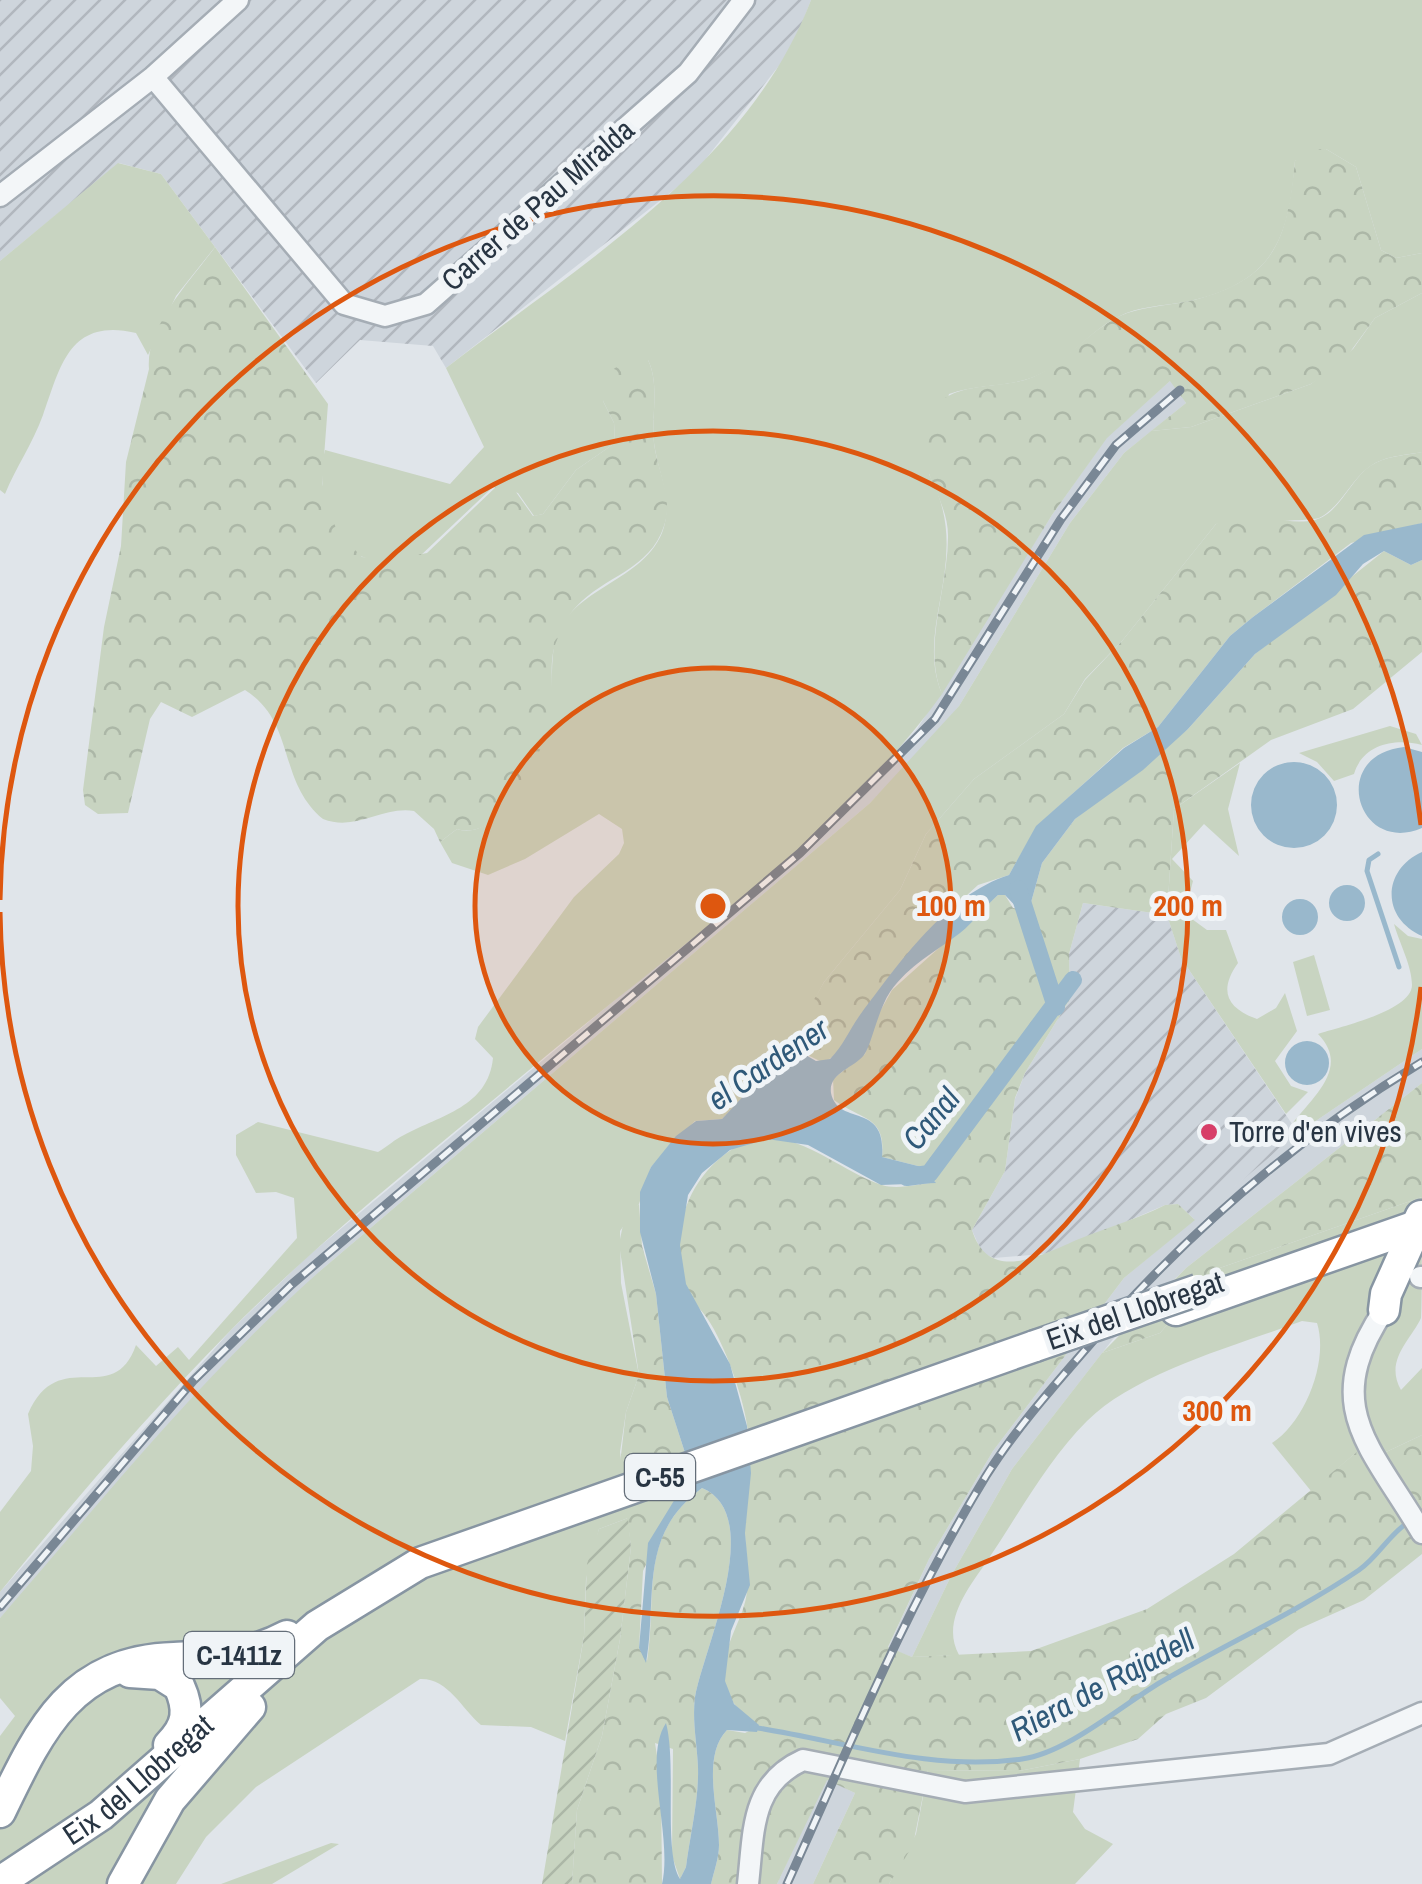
<svg xmlns="http://www.w3.org/2000/svg" width="1422" height="1884" font-family="'Archivo Narrow',sans-serif">
	<defs>
		<pattern id="industrial-furrows" width="10" height="10" patternUnits="userSpaceOnUse" patternTransform="scale(2.5)"><rect width="10" height="10" fill="#ced5dc"/><path d="M-1 1l2-2M0 10L10 0M9 11l2-2" fill="none" stroke="#b1b7be"/></pattern>
		<pattern id="forest-crowns" width="20" height="18" patternUnits="userSpaceOnUse" patternTransform="scale(2.5)"><rect width="20" height="18" fill="#c8d4c1"/><path d="M2 6a3 3 0 1 1 6 0M12 15a3 3 0 1 1 6 0" fill="none" stroke="#acb7a7"/></pattern>
		<pattern id="garden-furrows" width="10" height="10" patternUnits="userSpaceOnUse" patternTransform="scale(2.5)"><rect width="10" height="10" fill="#c8d4c1"/><path d="M-1 1l2-2M0 10L10 0M9 11l2-2" fill="none" stroke="#acb7a7"/></pattern>
	</defs>
	<rect width="100%" height="100%" fill="#e0e5ea"/>
	<path fill="#ced5dc" d="M1171 380 1186 403 1124 453 1070 523 959 706 931 740 870 803 320 1271 0 1618V1592L231 1330 307 1257 742 894 856 793 917 729 1052 515 1107 437Z
		M1422 1049V1083L1186 1268 1113 1339 1012 1469 951 1576 912 1657 888 1648 929 1559 993 1451 1124 1278 1298 1133Z
		M826 1779 855 1793 813 1884H777Z"/>
	<path fill="url(#industrial-furrows)" d="M0 0H811L792 49 694 174 446 368 433 346 360 340 316 383 161 174 119 163 0 261Z
		M1083 903 1167 915 1181 958 1298 1133 1195 1220 1178 1204 1165 1205 1054 1253 994 1258 982 1253 972 1230 1005 1171 1015 1099 1025 1073 1070 999 1069 954Z"/>
	<path fill="#c8d4c1" d="M811 0H1422V253L1396 258 1381 250 1356 167 1326 149 1295 161C1289 241 1272 284 1185 302 1163 306 1138 306 1118 317 1087 332 1065 366 1031 378 1006 387 977 384 949 394L929 474C975 560 913 624 942 694 839 837 669 953 534 1066 431 1152 325 1235 231 1330 150 1412 73 1502 0 1592V1512L31 1471 33 1446 28 1414C59 1343 113 1410 136 1345L156 1366 178 1347 189 1360 297 1238 294 1198 276 1192 256 1193 236 1155V1135L258 1122 378 1152C387 1147 395 1139 404 1135 441 1115 488 1107 493 1058L475 1039 478 1027 574 897 619 854 624 843 622 829 599 814 525 859 488 875 452 863 440 842 457 829C499 844 541 754 548 722 554 697 550 671 554 646 565 588 640 585 662 533 674 502 658 473 654 443 651 416 660 385 648 360L603 401 614 423 615 443 576 470 543 514 534 516 518 493 493 487 419 557C402 559 380 564 363 557 327 544 316 482 325 450L450 484 484 447 446 368C580 264 748 165 811 0Z
		M118 163 161 174 215 247 176 296 148 355 136 333C68 317 60 369 43 415 33 443 16 467 5 494L0 490V261Z
		M1422 293V452C1403 456 1386 455 1369 467 1350 481 1341 507 1319 518 1313 521 1233 522 1216 524L1122 641 1085 679 1064 714 974 779 926 834 900 890 824 982 771 1082 762 1077 722 1119 695 1121 651 1167 639 1204 620 1231 621 1283 639 1375 626 1412 620 1452 628 1518 599 1529 586 1579 584 1636 565 1741 531 1727 481 1725C461 1708 448 1678 420 1679L256 1787 206 1837 176 1884H0V1736L15 1716 0 1698V1618C104 1498 201 1377 320 1271L870 803 959 706 1070 523 1124 453 1151 431 1191 427 1311 384 1353 349 1375 318Z
		M1390 726 1416 734 1422 745C1395 738 1363 744 1354 774L1334 781 1317 762 1299 753Z
		M1240 763 1228 809 1239 856 1204 824 1172 859 1193 881 1188 900 1192 919 1207 930H1226L1238 963C1218 991 1227 1008 1257 1019L1276 1008 1285 993 1297 1031 1275 1061 1291 1086 1308 1092 1286 1114 1181 958 1167 915 1174 809Z
		M1394 924 1408 936 1422 939V1049L1298 1133 1292 1124C1315 1095 1350 1067 1318 1034 1339 1027 1412 1011 1412 985 1412 966 1399 942 1394 924Z
		M1314 955 1330 1010 1307 1016 1293 962Z
		M1422 1197C1422 1220 1422 1301 1421 1318 1411 1340 1384 1360 1401 1390L1422 1368V1435L1386 1452 1358 1451 1311 1491 1272 1443C1305 1422 1329 1361 1317 1323L1302 1321C1238 1345 1136 1372 1087 1421 1048 1460 1020 1512 989 1558 971 1585 940 1621 959 1655L912 1657 951 1576 1012 1469 1102 1353 1160 1333 1214 1270Z
		M1080 1759 1073 1812 1085 1829 1113 1844 1075 1884H889L916 1834 928 1770 1019 1771Z
		M331 1843 339 1844 272 1884H221Z"/>
	<path fill="url(#forest-crowns)" d="M1326 149 1356 167 1381 250 1396 258 1422 253V293L1375 318 1342 363 1311 384 1191 427 1151 431 1186 403 1170 381 1107 438 1052 515 942 694C922 646 948 589 948 537 949 499 914 466 924 429 939 375 995 393 1033 377 1068 362 1092 326 1127 313 1148 306 1172 305 1194 300 1278 278 1287 237 1295 161L1310 150Z
		M215 247 328 404 322 483 337 532 362 557 389 560 427 553 500 483 511 485 533 516 543 514 576 470 615 443 614 423 603 401 609 372 632 357 648 360C660 385 651 416 654 443 657 470 674 498 664 526 650 570 604 576 576 607 568 615 561 629 557 640 547 661 555 692 551 716 544 751 502 844 457 829L440 842 434 829 414 811C381 806 356 832 323 819 277 781 296 722 245 690L192 717 161 702 150 719 128 813 98 814 85 805 83 790 104 627 121 546 126 462 149 369C145 327 192 279 215 247Z
		M1422 452V523L1351 543 1253 617 1230 636 1158 727 1123 748 1037 826 1009 875 978 885 941 919 889 977 836 1054 824 1063 797 1050 790 1052 795 1033 824 982 900 890 926 834 974 779 1064 714 1085 680 1122 641 1216 524C1248 506 1282 527 1315 520 1340 513 1350 480 1370 466 1387 455 1404 456 1422 452Z
		M1384 551 1411 565 1422 560V652L1353 709 1271 740 1174 809 1167 915 1083 903 1069 954 1070 999 1025 1073 1015 1098 1005 1171 972 1230C990 1288 1048 1251 1084 1237 1112 1226 1139 1218 1165 1205L1178 1204 1195 1220 1124 1278 993 1451 929 1559 888 1647 912 1657 1031 1651 1147 1609 1234 1554 1358 1451 1386 1452 1422 1435V1554L1364 1600 1299 1629 1206 1698 1166 1714 1138 1739 1080 1759 1019 1771 928 1770 913 1845 889 1884H813L855 1793 827 1780 777 1884H711C714 1871 719 1858 719 1845 719 1811 701 1757 727 1730L745 1733 759 1726C748 1716 733 1707 728 1693 713 1654 744 1624 747 1591 750 1569 745 1551 745 1531 745 1497 751 1466 748 1432 745 1401 725 1344 707 1318 701 1309 693 1304 689 1294 667 1242 683 1184 728 1152 783 1112 832 1169 882 1185 897 1190 920 1184 935 1182L922 1167 882 1157C886 1116 863 1121 834 1100L833 1079 865 1054 873 1024 892 990 998 895H1005L1013 908 1025 910 1030 906 1042 863 1075 819 1188 729 1255 654Z
		M1422 1083V1197L1214 1270 1160 1333 1102 1353 1186 1268Z
		M639 1204 642 1246 656 1294 667 1397 688 1462 683 1486 643 1571 639 1648 647 1661C658 1595 637 1536 702 1488 767 1515 703 1650 695 1697 692 1721 697 1743 698 1767 699 1800 690 1835 686 1867L680 1879 672 1856 673 1749 655 1743 661 1781 662 1884H572L577 1810 602 1736 620 1639 631 1547 620 1464 626 1412 639 1375 619 1244 624 1220Z"/>
	<path fill="url(#garden-furrows)" d="M628 1518 631 1547 620 1639 602 1736 577 1810 572 1884H542L584 1636 587 1564 599 1529Z"/>
	<path fill="#99b8cc" d="M1422 523V560L1411 565 1384 551 1363 564 1336 595 1255 654 1188 729 1143 770 1075 819 1042 863 1030 906 1020 911 1005 895H998C984 907 974 922 960 933 935 952 909 965 890 992 878 1010 871 1046 864 1055 854 1068 828 1073 831 1093 838 1127 887 1101 882 1157L922 1167 936 1183 881 1185 808 1145 767 1139 730 1150 702 1173 688 1195 680 1245 686 1284 730 1364 747 1426 751 1473 745 1533 750 1585 731 1631 725 1681 734 1704 759 1725 757 1732 727 1730C701 1757 719 1811 719 1845 719 1858 714 1871 711 1884H662C673 1837 642 1759 666 1723 677 1764 663 1852 680 1879L686 1867C690 1835 699 1800 698 1767 697 1743 692 1721 695 1697 703 1650 767 1515 702 1488 637 1536 658 1597 646 1663L639 1648 648 1543 683 1486 688 1462 667 1397 656 1294 640 1232V1192L651 1167 676 1136 696 1121 722 1119 762 1076 771 1081 783 1055 797 1050 816 1061 830 1059C844 1045 849 1030 860 1015 899 963 946 895 1009 875L1036 826 1124 748 1158 727 1230 636 1253 617 1364 535Z
		M1404 747 1422 752V828C1357 856 1328 755 1404 747Z
		M1251 805a43 43 0 1 1 86 0a43 43 0 1 1-86 0Z
		M1422 852V936C1381 918 1382 870 1422 852Z
		M1329 903a18 18 0 1 1 36 0a18 18 0 1 1-36 0Z
		M1282 917a18 18 0 1 1 36 0a18 18 0 1 1-36 0Z
		M1285 1063a22 22 0 1 1 44 0a22 22 0 1 1-44 0Z"/>
	<g fill="none" stroke-linecap="round" stroke-linejoin="round">
		<path stroke="#99b8cc" stroke-width="5" d="M1378 854 1369 860 1367 871 1399 967
			M752 1727C843 1741 929 1772 1022 1759 1067 1753 1122 1705 1161 1682 1226 1644 1297 1612 1359 1570 1377 1558 1388 1536 1407 1523"/>
		<path stroke="#99b8cc" stroke-width="18" d="M1018 889 1056 1007
			M907 1177 929 1174 1073 980"/>
		<g stroke="#a5adb5" stroke-width="25">
			<path id="minor" d="M153 77 344 304 385 316 426 304 688 73 744 0
				M0 196 153 77 238 0
				M1420 1277H1422
				M1384 1310C1319 1407 1371 1446 1422 1533
				M748 1884C754 1832 750 1784 803 1760L965 1792 1329 1754 1422 1713"/>
		</g>
		<g stroke="#8795a2" stroke-width="35">
			<g id="highway">
				<path d="M1176 1310 1422 1224"/>
				<path d="M1384 1310 1386 1294 1421 1216"/>
				<path d="M130 1672 160 1674 179 1686C190 1710 188 1726 169 1745"/>
				<path d="M0 1812C40 1729 71 1661 174 1658 216 1656 250 1656 287 1636"/>
				<path id="s1" d="M0 1882 101 1815 317 1626 420 1563 1035 1346"/>
				<path d="M123 1884 170 1800 250 1707"/>
			</g>
		</g>
		<use href="#minor" stroke="#f3f6f8" stroke-width="20"/>
		<use href="#highway" stroke="#fff" stroke-width="30"/>
		<g stroke="#798795" stroke-width="9">
			<path id="rail" d="M0 1607 193 1381 291 1285 800 853 935 719 1061 519 1116 445 1180 390
				M787 1884C849 1747 907 1605 986 1476 1013 1433 1046 1395 1079 1357 1178 1241 1291 1141 1422 1062"/>
		</g>
		<use href="#rail" stroke="#f0f4f7" stroke-width="5" stroke-dasharray="15" stroke-linecap="butt"/>
		<g stroke="#8795a2" stroke-width="35" stroke-linecap="butt">
			<path id="highway-bridge" d="M1035 1346 1198 1290"/>
		</g>
		<use href="#highway-bridge" stroke="#fff" stroke-width="30"/>
	</g>
	<circle cx="713" cy="906" r="238" fill="#de570f" fill-opacity=".12"/>
	<g fill="none" stroke="#de570f" stroke-width="5">
		<circle cx="713" cy="906" r="238"/>
		<circle cx="713" cy="906" r="475"/>
		<path d="M1421 987A713 713 0 0 1 0 912M0 900A713 713 0 0 1 1421 825"/>
	</g>
	<circle fill="#d73e68" stroke="#f0f4f7" stroke-width="4" cx="1209" cy="1132" r="10"/>
	<g text-anchor="middle" stroke-width="10" stroke-linejoin="round" paint-order="stroke">
		<g fill="#f0f4f7" stroke="#646e79" stroke-width="2.5">
			<rect x="625" y="1454" width="70" height="46" rx="8"/>
			<rect x="184" y="1632" width="110" height="46" rx="8"/>
		</g>
		<g font-size="28" font-weight="bold" fill="#283543">
			<text x="660" y="1487">C-55</text>
			<text x="239" y="1665">C-1411z</text>
		</g>
		<g font-size="30" fill="#283543" stroke="#f0f4f7">
			<text transform="translate(538 205) rotate(-41)" y="10">Carrer de Pau Miralda</text>
			<text transform="translate(1135 1311) rotate(-19)" y="10">Eix del Llobregat</text>
			<text dy="10" stroke="none"><textPath href="#s1" startOffset="172">Eix del Llobregat</textPath></text>
		</g>
		<g font-size="30" fill="#283543" stroke="#f0f4f7" text-anchor="start">
			<text x="1229" y="1142">Torre d'en vives</text>
		</g>
		<g font-size="32" font-style="italic" fill="#2f5979" stroke="#f0f4f7">
			<text transform="translate(768 1064) rotate(-34)" y="11">el Cardener</text>
			<text transform="translate(931 1119) rotate(-50)" y="11">Canal</text>
			<text transform="translate(1102 1685) rotate(-28)" y="11">Riera de Rajadell</text>
		</g>
	</g>
	<circle cx="713" cy="906" r="15" fill="#de570f" stroke="#f0f4f7" stroke-width="5"/>
	<g font-size="30" text-anchor="middle" font-weight="bold" fill="#de570f" stroke="#f0f4f7" stroke-width="10" stroke-linejoin="round" paint-order="stroke">
		<text x="951" y="916">100 m</text>
		<text x="1188" y="916">200 m</text>
		<text x="1217" y="1421">300 m</text>
	</g>
</svg>
